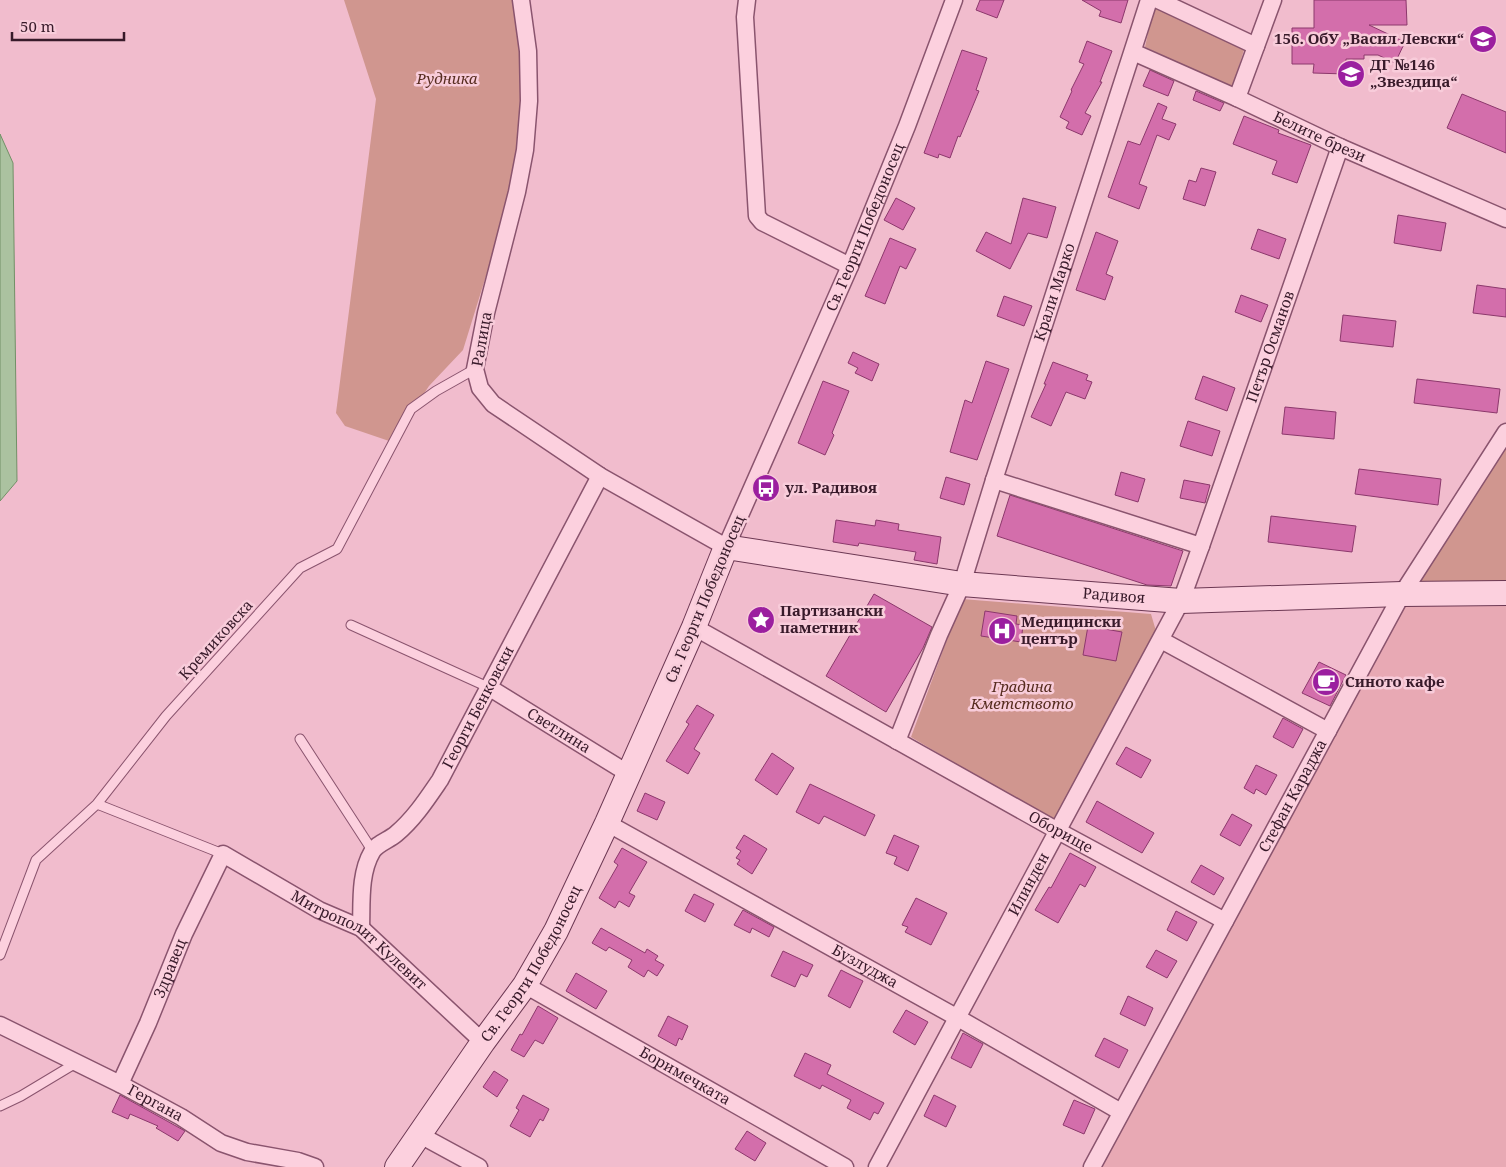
<svg xmlns="http://www.w3.org/2000/svg" width="1506" height="1167" font-family="'Noto Serif',serif">
	<rect width="100%" height="100%" fill="#f1bccd"/>
	<path fill="#e8a9b4" d="M1506 593V1167H1085L1377 621 1402 594Z"/>
	<path fill="#d0968f" d="M344 0H515L521 41 522 119 503 221 463 350 429 386 392 442 345 426 336 413 376 99Z
		M1154 6 1244 50 1232 88 1145 47Z
		M1506 432V593L1402 594Z
		M962 599 1151 614 1156 631 1055 823 911 737Z"/>
	<path fill="#abc2a0" stroke="#729067" d="M0 134 13 163 17 481 0 501Z"/>
	<path fill="#d36eab" stroke="#8c386c" d="M980 0H1004L997 18 976 10Z
		M1082 0H1128L1121 23 1099 16 1101 11Z
		M1314 0H1406L1407 25H1369L1405 42 1395 63 1378 55H1364V59H1346V74L1313 73 1314 64H1292V28H1314Z
		M1087 41 1112 51 1100 82H1102L1085 113 1091 116 1082 135 1066 128 1069 122 1060 117 1072 91 1071 90 1084 64 1079 62Z
		M962 50 987 58 976 90 979 91 960 137 958 136 950 158 939 154 938 158 924 153Z
		M1150 70 1174 81 1168 96 1143 86Z
		M1196 91 1224 103 1220 111 1193 100Z
		M1462 94 1506 112V153L1447 128Z
		M1158 103 1167 107 1162 119 1176 124 1169 140 1157 135 1139 184 1147 187 1139 209 1108 197 1128 141 1140 145Z
		M1244 116 1279 130 1278 133 1311 145 1297 183 1272 174 1277 161 1233 144Z
		M1201 168 1216 172 1205 206 1183 199 1189 180 1196 182Z
		M896 198 915 208 903 230 884 220Z
		M1023 198 1056 207 1047 238 1028 233 1010 269 976 251 986 232 1011 244Z
		M1398 215 1446 223 1441 251 1394 243Z
		M1258 229 1286 239 1279 259 1251 249Z
		M1096 232 1118 241 1106 274 1113 277 1105 300 1076 290Z
		M890 238 916 249 906 269 900 266 885 304 865 296Z
		M1477 285 1506 289V317L1473 313Z
		M1241 295 1268 305 1261 322 1235 312Z
		M1004 296 1032 306 1024 326 997 316Z
		M1343 315 1396 321 1393 347 1340 341Z
		M853 352 879 364 872 381 855 373 858 368 848 363Z
		M986 361 1009 369 977 460 950 452 965 400 972 403Z
		M1053 362 1088 375 1086 380 1092 382 1085 399 1066 392 1051 426 1031 417 1046 384H1044Z
		M1203 376 1235 388 1227 411 1195 399Z
		M1417 379 1500 389 1497 413 1414 403Z
		M823 381 849 391 832 433 834 435 825 455 798 443Z
		M1285 407 1336 412 1334 439 1282 434Z
		M1188 421 1220 431 1212 456 1180 446Z
		M1359 469 1441 479 1438 505 1355 494Z
		M1121 472 1145 479 1138 502 1115 495Z
		M946 477 970 484 964 505 940 498Z
		M1184 480 1210 485 1205 503 1180 498Z
		M1010 495 1183 551 1171 586 1147 585 997 536Z
		M1271 516 1356 526 1352 552 1268 542Z
		M836 520 875 526 876 520 899 524 898 530 941 537 937 564 914 560 916 552 859 543 858 546 833 542Z
		M874 594 932 627 923 648 886 712 826 676Z
		M985 611 1017 616 1016 624 1023 625 1021 642 981 636Z
		M1088 626 1122 632 1116 661 1083 655Z
		M1319 662 1346 675 1330 706 1302 693Z
		M697 705 714 715 694 749 700 753 688 774 666 761 689 724 686 722Z
		M1283 718 1303 729 1293 748 1273 737Z
		M1126 747 1151 760 1141 778 1116 764Z
		M772 753 794 768 777 795 755 780Z
		M1256 765 1277 775 1266 795 1256 789 1254 794 1244 788Z
		M810 784 875 815 865 836 824 816 819 824 796 812Z
		M645 793 665 802 657 820 637 811Z
		M1097 801 1154 833 1142 853 1086 822Z
		M1232 814 1252 825 1240 846 1220 835Z
		M744 835 767 849 752 874 737 864 740 860 736 858 741 851 736 848Z
		M894 835 919 846 908 871 894 864 897 857 886 853Z
		M622 848 647 862 629 893 635 896 629 907 619 901 615 908 599 898 618 865 614 862Z
		M1070 853 1096 867 1085 887 1080 884 1058 923 1035 910 1049 887 1051 888Z
		M1201 865 1224 878 1214 895 1191 882Z
		M694 894 714 904 705 922 685 911Z
		M916 898 947 913 931 945 905 932 908 927 902 925Z
		M743 910 774 927 769 937 752 928 750 933 734 925Z
		M1176 911 1197 922 1187 941 1167 930Z
		M601 928 645 953 647 949 658 956 655 960 664 965 657 976 648 970 644 977 628 967 632 960 609 947 606 951 592 943Z
		M1156 950 1177 961 1167 978 1146 967Z
		M783 951 813 965 807 977 801 974 795 987 771 976Z
		M841 970 863 981 850 1008 828 996Z
		M576 973 607 991 596 1009 566 991Z
		M1128 996 1153 1008 1145 1026 1120 1014Z
		M538 1006 558 1018 543 1044 535 1040 524 1057 511 1050 520 1034 522 1035Z
		M906 1010 928 1022 915 1045 893 1032Z
		M668 1016 688 1026 682 1040 679 1038 676 1046 658 1036Z
		M963 1033 983 1044 971 1068 951 1058Z
		M1104 1038 1128 1050 1119 1068 1095 1056Z
		M805 1053 831 1065 827 1074 884 1103 878 1114 874 1112 870 1120 847 1108 851 1100 822 1085 820 1089 794 1076Z
		M494 1071 508 1080 497 1097 483 1087Z
		M120 1095 185 1131 178 1141 156 1128 158 1126 130 1114 128 1119 112 1112Z
		M523 1095 549 1109 543 1121 540 1119 530 1137 510 1126 519 1110 516 1108Z
		M934 1095 956 1106 946 1127 924 1116Z
		M1074 1100 1095 1109 1084 1134 1063 1125Z
		M747 1131 766 1143 755 1161 735 1149Z"/>
	<g fill="none" stroke-linecap="round" stroke-linejoin="round">
		<g stroke="#8a546e" stroke-width="11">
			<path id="lane" d="M351 625 490 688
				M300 739 372 850
				M97 804 223 854
				M0 955 36 860 97 804 166 716 300 568 337 549 411 409 436 391 475 369
				M0 1106 21 1096 76 1063"/>
		</g>
		<g stroke="#8a546e" stroke-width="19">
			<g id="street">
				<path id="s1" d="M521 0 528 51 529 101 525 150 517 192 486 313 475 369 480 388 493 404 600 476 726 547 850 266 907 126 954 0"/>
				<path d="M747 0 745 17 757 216 762 222 850 266"/>
				<path d="M1158 0 1256 46"/>
				<path id="s2" d="M1133 52 1237 98 1340 147 1506 219"/>
				<path d="M1237 98 1273 0"/>
				<path d="M994 480 1201 546"/>
				<path id="s3" d="M694 627 1058 831 1225 921"/>
				<path d="M1161 640 1328 731"/>
				<path id="s4" d="M490 688 629 774"/>
				<path id="s5" d="M897 741 939 635 962 584 994 480 1149 0"/>
				<path id="s6" d="M607 823 958 1018 1121 1112"/>
				<path id="s7" d="M361 928C362 905 359 874 372 852 376 844 389 840 396 834 414 819 427 799 440 780L600 476"/>
				<path id="s8" d="M525 985 845 1167"/>
				<path id="s9" d="M0 1025 120 1084 181 1117 221 1143 247 1152 298 1161 315 1167"/>
				<path id="s10" d="M120 1084 148 1023 184 934 223 854 319 910 361 928 483 1042"/>
				<path d="M420 1135 479 1167"/>
				<path id="s11" d="M877 1167 1181 601 1201 546 1340 147"/>
				<path id="s12" d="M1092 1167 1402 594 1506 432"/>
			</g>
		</g>
		<g stroke="#6c3853" stroke-width="26">
			<g id="secondary">
				<path id="s13" d="M397 1167 483 1042 525 985 556 931 607 823 694 627 726 547 962 584 1181 601 1402 594 1506 593"/>
			</g>
		</g>
		<use href="#lane" stroke="#fcd0de" stroke-width="9"/>
		<use href="#street" stroke="#fcd0de" stroke-width="16"/>
		<use href="#secondary" stroke="#fcd0de" stroke-width="24"/>
	</g>
	<defs>
		<g id="school-disc" transform="scale(1.4375)"><circle r="9.5" fill="#9b1f9f" stroke="#f8ccda"/><path d="M0-5L7-2L0 1L-7-2ZM-4 1L0 2.5L4 1V4Q0 6-4 4Z" fill="#fff"/></g>
		<g id="bus-disc" transform="scale(1.4375)"><circle r="9.5" fill="#9b1f9f" stroke="#f8ccda"/><path d="M-5-6H5V4H4V6H2V4H-2V6H-4V4H-5ZM-3.5-4V0h7V-4ZM-3.5 1.2v1.5H-2V1.2ZM2 1.2v1.5H3.5V1.2Z" fill="#fff"/></g>
		<g id="sight-disc" transform="scale(1.4375)"><circle r="9.5" fill="#9b1f9f" stroke="#f8ccda"/><path d="M0-6L1.8-2.2L6-1.7L2.9 1.2L3.7 5.4L0 3.3L-3.7 5.4L-2.9 1.2L-6-1.7L-1.8-2.2Z" fill="#fff"/></g>
		<g id="hospital-disc" transform="scale(1.4375)"><circle r="9.5" fill="#9b1f9f" stroke="#f8ccda"/><path d="M-5-5h3v3.5h4V-5h3V5h-3V1.5h-4V5h-3Z" fill="#fff"/></g>
		<g id="cafe-disc" transform="scale(1.4375)"><circle r="9.5" fill="#9b1f9f" stroke="#f8ccda"/><path d="M-5.5-4.5H6V0H3Q3 3.5 0 3.5H-2.5Q-5.5 3.5-5.5 0ZM3-3.2v2h1.7v-2ZM-6 4.5H4V6H-6Z" fill="#fff"/></g>
	</defs>
	<g fill-rule="evenodd">
		<use href="#school-disc" x="1483" y="39"/>
		<use href="#school-disc" x="1351" y="74"/>
		<use href="#bus-disc" x="766" y="488"/>
		<use href="#sight-disc" x="761" y="620"/>
		<use href="#hospital-disc" x="1002" y="631"/>
		<use href="#cafe-disc" x="1326" y="682"/>
	</g>
	<g text-anchor="middle" stroke-width="5" stroke-linejoin="round" paint-order="stroke">
		<g font-size="15" font-weight="bold" fill="#381a2a" stroke="#f8ccda" text-anchor="start">
			<text x="1464" y="44" text-anchor="end">156. ОбУ „Васил Левски“</text>
			<text x="1370" y="70">ДГ №146<tspan x="1370" dy="17">„Звездица“</tspan></text>
			<text x="785" y="493">ул. Радивоя</text>
			<text x="780" y="616">Партизански<tspan x="780" dy="17">паметник</tspan></text>
			<text x="1021" y="627">Медицински<tspan x="1021" dy="17">център</tspan></text>
			<text x="1345" y="687">Синото кафе</text>
		</g>
		<g font-size="15" font-style="italic" fill="#562c1f" stroke="#f8ccda">
			<text x="447" y="84">Рудника</text>
			<text x="1022" y="692">Градина<tspan x="1022" dy="17">Кметството</tspan></text>
		</g>
		<g font-size="15" fill="#381a2a" stroke="#f8ccda">
			<text dy="5" stroke="none"><textPath href="#s2" startOffset="205">Белите брези</textPath></text>
			<text dy="5" stroke="none"><textPath href="#s1" startOffset="1038">Св. Георги Победоносец</textPath></text>
			<text dy="5" stroke="none"><textPath href="#s5" startOffset="476">Крали Марко</textPath></text>
			<text transform="translate(482 339) rotate(-80)" y="5">Ралица</text>
			<text dy="5" stroke="none"><textPath href="#s11" startOffset="912">Петър Османов</textPath></text>
			<text dy="5" stroke="none"><textPath href="#s13" startOffset="1096">Радивоя</textPath></text>
			<text transform="translate(705 599) rotate(-67)" y="5">Св. Георги Победоносец</text>
			<text transform="translate(216 640) rotate(-48)" y="5">Кремиковска</text>
			<text dy="5" stroke="none"><textPath href="#s7" startOffset="260">Георги Бенковски</textPath></text>
			<text dy="5" stroke="none"><textPath href="#s4" startOffset="81">Светлина</textPath></text>
			<text dy="5" stroke="none"><textPath href="#s12" startOffset="422">Стефан Караджа</textPath></text>
			<text dy="5" stroke="none"><textPath href="#s3" startOffset="420">Оборище</textPath></text>
			<text dy="5" stroke="none"><textPath href="#s11" startOffset="321">Илинден</textPath></text>
			<text dy="5" stroke="none"><textPath href="#s10" startOffset="414">Митрополит Кулевит</textPath></text>
			<text dy="5" stroke="none"><textPath href="#s13" startOffset="244">Св. Георги Победоносец</textPath></text>
			<text dy="5" stroke="none"><textPath href="#s6" startOffset="295">Бузлуджа</textPath></text>
			<text dy="5" stroke="none"><textPath href="#s10" startOffset="126">Здравец</textPath></text>
			<text dy="5" stroke="none"><textPath href="#s8" startOffset="184">Боримечката</textPath></text>
			<text dy="5" stroke="none"><textPath href="#s9" startOffset="174">Гергана</textPath></text>
		</g>
	</g>
	<path d="M12 32v8h112v-8" fill="none" stroke="#381a2a" stroke-width="2.5"/>
	<text x="20" y="32" font-size="15" fill="#381a2a" stroke="#f8ccda" stroke-width="4" paint-order="stroke">50 m</text>
</svg>
